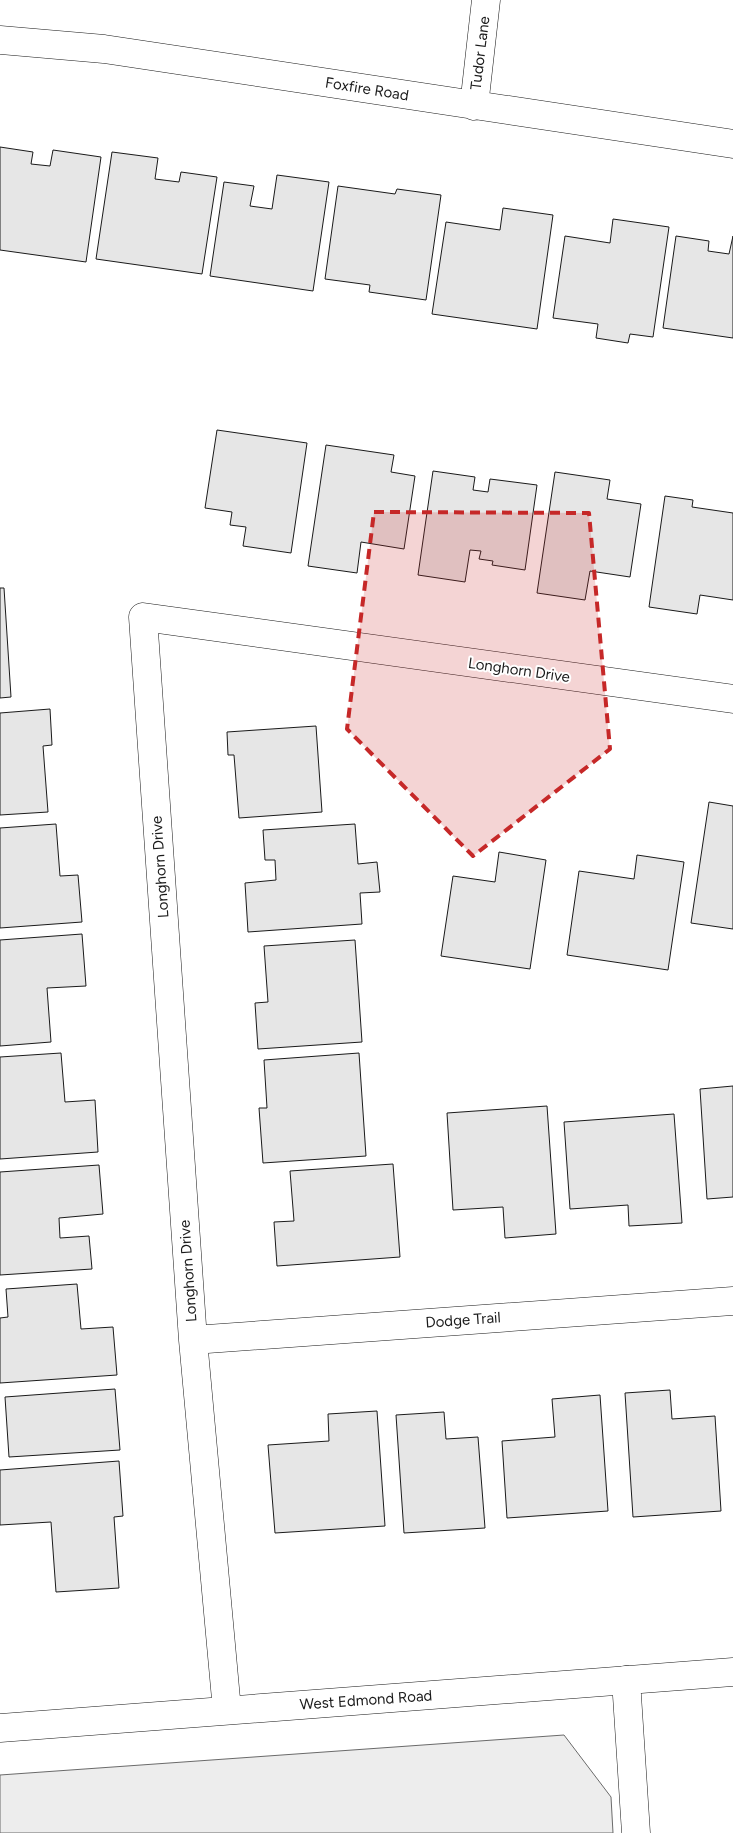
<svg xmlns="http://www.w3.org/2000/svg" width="733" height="1833" font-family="Figtree,sans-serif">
	<rect width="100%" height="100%" fill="#fff"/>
	<path fill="#ededed" stroke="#6a6a6a" d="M564 1735 611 1797 613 1833H0V1775Z"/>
	<path fill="#e6e6e6" stroke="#1a1a1a" d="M0 147 33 152 31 164 50 166 53 150 101 157 86 262 0 250Z
		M112 152 158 158 155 179 179 182 181 172 217 177 202 274 96 259Z
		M277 175 329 182 313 291 210 276 224 182 254 186 250 206 272 209Z
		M338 186 395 194 397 189 441 195 426 300 369 292 370 285 325 279Z
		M503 208 553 215 537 329 432 314 446 222 500 230Z
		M613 219 669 227 653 337 630 334 628 343 596 338 598 324 553 318 565 236 610 243Z
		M676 236 709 241 708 251 729 254 733 236V338L663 328Z
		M217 430 307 443 291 553 243 546 246 527 230 525 232 512 205 508Z
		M326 445 394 455 391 472 415 476 404 549 361 542 357 573 308 566Z
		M433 471 475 477 473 490 488 492 490 479 537 485 525 570 492 565 493 561 479 559 481 551 470 550 465 582 418 575Z
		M555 472 610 480 607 499 641 504 630 577 590 571 585 600 537 593Z
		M665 496 693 500 692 507 733 513V600L700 595 697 614 649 607Z
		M0 588H4L11 697 0 698Z
		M50 709 52 745 43 746 48 812 0 815V713Z
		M316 726 322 812 239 818 234 755H228L227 732Z
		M709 802 733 806V929L691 923Z
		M56 824 60 876 78 875 82 922 0 928V828Z
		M355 824 358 864 377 862 380 892 360 893 362 924 248 932 245 883 276 880 275 860H265L263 830Z
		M499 852 546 860 530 969 441 956 453 876 495 882Z
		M637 855 684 862 668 970 567 955 579 871 634 879Z
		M82 934 86 986 47 988 51 1042 0 1046V940Z
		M355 940 362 1042 258 1049 255 1003 268 1002 264 946Z
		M61 1053 65 1102 95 1100 98 1152 0 1159V1057Z
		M359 1053 366 1156 263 1163 259 1108H267L264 1060Z
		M733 1086V1197L707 1199 700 1089Z
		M547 1106 556 1234 505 1238 503 1207 453 1210 447 1113Z
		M674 1114 682 1223 629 1226 628 1205 570 1209 564 1122Z
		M393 1164 400 1257 277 1266 274 1222 294 1221 290 1171Z
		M99 1165 103 1214 59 1218 60 1238 89 1236 92 1269 0 1275V1172Z
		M77 1284 81 1329 113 1327 117 1375 0 1383V1318L8 1317 6 1289Z
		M115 1389 120 1450 9 1457 5 1397Z
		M670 1390 672 1419 715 1416 721 1511 633 1517 625 1393Z
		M600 1395 608 1511 507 1518 502 1441 555 1437 552 1399Z
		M377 1411 385 1526 275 1533 268 1445 329 1441 328 1414Z
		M444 1412 446 1439 478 1437 485 1528 404 1533 396 1415Z
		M119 1461 123 1516 114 1517 119 1588 56 1592 51 1522 0 1525V1470Z"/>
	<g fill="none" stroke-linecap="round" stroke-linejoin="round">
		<g stroke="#1a1a1a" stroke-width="29">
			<path id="street" d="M0 40 104 49 733 144
				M474 106 486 0
				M193 1340 733 1301
				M626 1680 636 1833
				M227 1710 193 1340 143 617 733 699"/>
		</g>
		<g stroke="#1a1a1a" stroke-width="29">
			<path id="secondary" d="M0 1728 733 1672"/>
		</g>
		<use href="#street" stroke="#fff" stroke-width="28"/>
		<use href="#secondary" stroke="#fff" stroke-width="28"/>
	</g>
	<path fill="#c62828" fill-opacity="0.2" stroke="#c62828" stroke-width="4" stroke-dasharray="10 6" stroke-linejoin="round" d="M374 512 589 513 610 749 473 856 347 729Z"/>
	<g text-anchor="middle" stroke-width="4" stroke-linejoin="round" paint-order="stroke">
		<g font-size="15" fill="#1a1a1a" stroke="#fff">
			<text transform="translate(480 53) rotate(-83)" y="5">Tudor Lane</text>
			<text transform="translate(367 89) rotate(9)" y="5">Foxfire Road</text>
			<text transform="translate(519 670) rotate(8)" y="5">Longhorn Drive</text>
			<text transform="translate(160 867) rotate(-94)" y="5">Longhorn Drive</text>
			<text transform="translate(188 1271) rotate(-94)" y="5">Longhorn Drive</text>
			<text transform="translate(463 1320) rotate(-4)" y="5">Dodge Trail</text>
			<text transform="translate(366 1700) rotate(-4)" y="5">West Edmond Road</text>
		</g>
	</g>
</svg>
